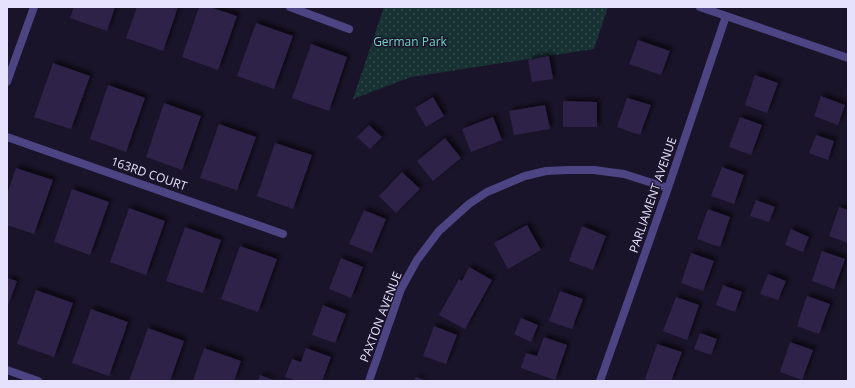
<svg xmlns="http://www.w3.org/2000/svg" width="855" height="388" font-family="'Open Sans',sans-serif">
	<defs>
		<pattern id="park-dots" width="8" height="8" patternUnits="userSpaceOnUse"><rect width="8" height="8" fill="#183234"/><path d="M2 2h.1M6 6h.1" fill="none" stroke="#2e4648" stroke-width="1.8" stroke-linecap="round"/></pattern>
		<filter id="shadow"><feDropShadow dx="3.5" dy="-3.5" stdDeviation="2" flood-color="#0009"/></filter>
	</defs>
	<rect width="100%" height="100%" fill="#1a142a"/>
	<path fill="url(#park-dots)" d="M384 7H608L594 49 411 77 353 99Z"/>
	<path fill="#2e2249" filter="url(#shadow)" d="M74 7H115L107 31 70 18Z
		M137 7H178L163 51 126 38Z
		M199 7H210L237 16 218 70 182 57Z
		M256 23 293 36 274 89 237 76Z
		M638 40 670 51 661 75 629 64Z
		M311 44 347 57 329 111 292 98Z
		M549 56 553 79 532 82 528 60Z
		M53 63 90 76 71 129 34 117Z
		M755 75 778 83 767 113 745 105Z
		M108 85 145 98 126 152 90 139Z
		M821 96 845 105 838 125 814 116Z
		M433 97 444 116 426 127 415 108Z
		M627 98 651 105 640 135 617 127Z
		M563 101 597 102V127H563Z
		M164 103 201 116 182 170 146 157Z
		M545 105 550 129 514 135 509 111Z
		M493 117 502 140 471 152 462 129Z
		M740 117 762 125 751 155 729 147Z
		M219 124 256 137 237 190 200 178Z
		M369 125 382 137 370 149 357 137Z
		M816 135 834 141 828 160 809 153Z
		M445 138 461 158 433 181 417 161Z
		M275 143 312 155 293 209 257 196Z
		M722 167 744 175 734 204 711 196Z
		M16 168 53 180 34 234 7 225V194Z
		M402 172 420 189 396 213 379 196Z
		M72 189 109 202 90 255 54 242Z
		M756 200 775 207 769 222 750 216Z
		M839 207 848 210V243L829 236Z
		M129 208 165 221 146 275 110 262Z
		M708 209 730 217 720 247 697 239Z
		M364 210 386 219 372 253 349 244Z
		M527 225 541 250 508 269 494 243Z
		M582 226 606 236 593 270 569 261Z
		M185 227 221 240 203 293 166 281Z
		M791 229 809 237 803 252 785 245Z
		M240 246 277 259 258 312 221 299Z
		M822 251 845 259 834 289 812 281Z
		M691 253 714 261 703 291 681 283Z
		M341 258 363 267 351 298 329 289Z
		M469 267 492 280 465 329 439 315 459 279 462 281Z
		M768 274 786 281 778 300 760 294Z
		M7 278 17 281 7 308Z
		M723 285 742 292 735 312 716 305Z
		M36 290 73 303 54 357 17 344Z
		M560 291 583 299 572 329 549 321Z
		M807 296 830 304 819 334 797 326Z
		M676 297 699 305 687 340 663 331Z
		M323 305 346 314 335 343 312 335Z
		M91 309 128 322 109 376 72 363Z
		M521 318 538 325 531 342 514 334Z
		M434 326 457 335 446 364 423 356Z
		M148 328 184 341 170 381H129Z
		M700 333 717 339 711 355 694 349Z
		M544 337 567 345 555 380 521 368 526 353 537 356Z
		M790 342 813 350 802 380 780 372Z
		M657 344 682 352 671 381H650L645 379Z
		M204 348 241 361 234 381H193Z
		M306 348 331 357 322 381H298L285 377 292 359 301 362Z
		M260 375 276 381H258Z
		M416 377 426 381H414Z"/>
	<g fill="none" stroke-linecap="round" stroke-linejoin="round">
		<path stroke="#4d4484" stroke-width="8" d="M290 7 349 29
			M700 7 848 58
			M7 82 34 7
			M7 137 283 234
			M7 370 38 381
			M369 381 401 289 417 260 439 231 469 204 487 192 525 176 546 171 569 170H594L624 174 668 188
			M600 381 668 188 726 16"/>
	</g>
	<g text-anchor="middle" stroke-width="3" stroke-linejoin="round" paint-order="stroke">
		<g font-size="12" fill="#73d6c7" stroke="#1a142a">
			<text x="410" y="46">German Park</text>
		</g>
		<g font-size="12" fill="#e6e1fc" stroke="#1a142a">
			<text transform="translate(149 174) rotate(19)" y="4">163RD COURT</text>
			<text transform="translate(653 195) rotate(-71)" y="4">PARLIAMENT AVENUE</text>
			<text transform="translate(381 317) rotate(-69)" y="4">PAXTON AVENUE</text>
		</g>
	</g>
	<rect width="855" height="388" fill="none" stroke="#e6e1fc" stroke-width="16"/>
</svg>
